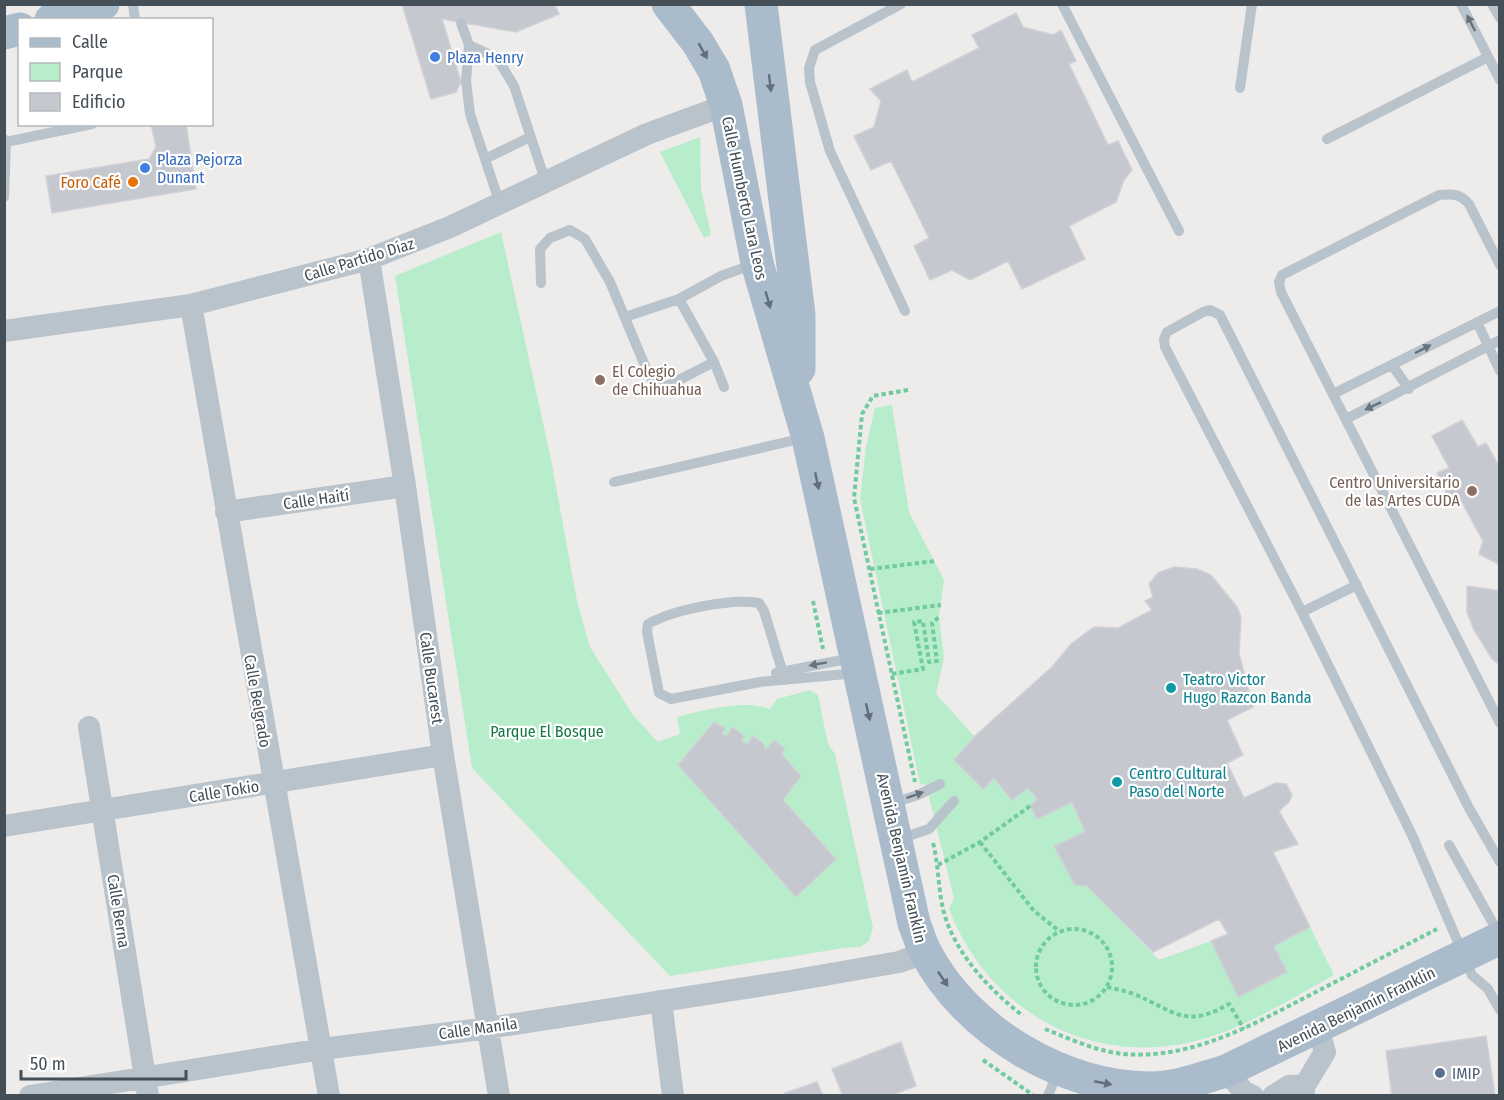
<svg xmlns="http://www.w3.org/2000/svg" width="1504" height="1100" font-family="'Fira Sans Condensed',sans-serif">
	<rect width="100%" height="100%" fill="#eeebeb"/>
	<path fill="#b8edcc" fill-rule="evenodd" d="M700 137 701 188 711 235 704 238 660 152Z
		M501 232 551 459 577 601 590 647 633 715 658 742 680 734 677 717C704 710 744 699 770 709L777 699 810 690 818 695 828 744 835 754 873 928 869 941 860 947 844 948 670 976 472 768 395 276ZM713 722 724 728 722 734 727 736 732 727 743 736 741 740 747 745 754 736 763 743 766 750 774 740 785 749 781 754 801 776 783 800 836 859 796 897 678 765Z
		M892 405 909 512 944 580 939 617 944 658 936 694 974 736 954 760 983 789 994 778 1028 788 1037 799 1030 806 1037 819 1072 802 1085 832 1054 846 1075 885 1087 886 1159 960 1211 941 1287 972 1274 946 1310 927 1334 975C1292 998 1249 1026 1203 1039 1094 1070 989 1013 949 909L954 898 926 785 920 784 860 499 866 447 875 408Z"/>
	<path fill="#c5c8ce" stroke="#cfd1d7" stroke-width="1.5" d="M402 4H554L559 14 516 32 442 19 461 82 456 92 431 99Z
		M1016 13 1023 27 1053 35 1061 30 1076 61 1069 64 1108 145 1118 141 1132 170 1124 180 1116 202 1069 226 1085 259 1022 289 1008 261 970 280 952 270 930 280 914 246 929 238 891 161 871 170 854 136 874 127 881 101 870 89 907 70 912 82 979 48 972 35Z
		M151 124H186L196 189 52 213 46 176 149 159 156 147Z
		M1462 420 1478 447 1486 443 1500 468V565L1479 554 1483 541 1459 497 1449 500 1437 473 1449 468 1432 436Z
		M1174 567 1197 569 1211 575 1237 607 1241 617 1239 653 1253 707 1227 720 1243 755 1227 763 1244 798 1276 783 1286 784 1292 795 1289 802 1279 811 1298 844 1273 852 1310 927 1274 946 1287 972 1238 997 1211 941 1228 934 1219 919 1153 952 1087 886 1075 885 1054 846 1085 832 1072 802 1037 819 1030 806 1037 799 1028 788 1012 800 994 778 983 789 954 760 975 736 1052 667 1071 644 1094 627 1118 628 1152 610 1145 601 1153 597 1149 584 1158 573Z
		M1467 586 1500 591V665L1492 659 1474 630 1467 612Z
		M714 722 725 728 722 734 727 736 732 727 744 736 741 740 747 745 753 736 763 743 766 750 774 740 785 749 781 754 801 776 783 800 836 859 796 897 678 765Z
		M1486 1036 1495 1096H1392L1386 1051Z
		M901 1042 916 1086 889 1096H843L832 1069Z
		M817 1082 823 1096H786L785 1093Z"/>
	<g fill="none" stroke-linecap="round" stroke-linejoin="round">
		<path stroke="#70cb9d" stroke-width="4" stroke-dasharray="4.5 3" stroke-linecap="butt" d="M908 390 873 396 862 414 854 498 915 782
			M870 569 935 561
			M813 601 823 649
			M878 613 941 605
			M892 674 923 669 914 622 923 621 929 662 937 661 932 623 939 617
			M980 842 1034 911 1059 931
			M933 843C939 866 938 891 944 913 956 955 990 990 1023 1016
			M938 865 980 842 1030 806
			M1036 967a38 38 0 1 1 76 0a38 38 0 1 1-76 0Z
			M1107 987C1116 989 1125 991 1134 994 1173 1010 1184 1030 1229 1004L1244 1029
			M1045 1029C1070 1039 1096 1051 1123 1054 1194 1060 1255 1023 1316 992 1356 971 1397 950 1437 929
			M983 1060 1033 1095"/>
		<path stroke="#b9c3cb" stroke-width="10" d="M133 4 135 20
			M901 4 815 50 809 68 810 82 830 151 905 311
			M1062 4 1179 231
			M1461 4 1500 80
			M1492 4 1500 18
			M461 23 469 45 466 81 470 114 500 204
			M469 45 497 58 514 86 546 183
			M1240 88 1252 4
			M4 139 6 142 92 124
			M1327 139 1488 57
			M485 159 530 137
			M4 197 6 142
			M1500 265 1469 204C1459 193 1453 194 1439 195L1282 275 1279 282 1281 292 1500 723
			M541 283 540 249 550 238 570 230 585 239 610 282 648 373 657 387 667 386 714 362
			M679 299 714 362 724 387
			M625 317 679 299 721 276 754 264
			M1477 322 1500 371
			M1392 365 1409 389
			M1333 394 1500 311
			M1346 419 1500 340
			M614 482 804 438
			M1302 612 1357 585
			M776 673 852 658
			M785 680 764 611 759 603C730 598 673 610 648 624L647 632 659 693 671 699 760 682 857 673
			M893 803 918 795 940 784
			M899 839 929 829 954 801
			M1449 845 1499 934
			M1500 862 1469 808 1220 315 1210 310 1203 312 1167 332 1164 339 1165 347 1302 612 1412 835 1472 975 1488 989 1500 1010
			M1048 1096 1058 1071"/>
		<path stroke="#b9c3cb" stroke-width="22" d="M369 259 405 486 443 755 499 1096
			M191 305 329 1096
			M4 331 191 305 369 259 450 227 647 134 726 105
			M226 512 405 486
			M89 727 148 1096
			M4 826 443 755
			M661 1001 673 1096
			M1226 1071 1244 1092 1253 1096
			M30 1096 322 1049 489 1028 790 981 899 962 925 953
			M1273 1096 1289 1086 1305 1085
			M1303 1096 1305 1085 1325 1052 1318 1028"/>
		<path stroke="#aabbcb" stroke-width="33" d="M668 4 698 43 714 70 726 105 757 263 808 438 914 923C918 933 921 944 926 953 966 1030 1064 1089 1151 1088 1177 1088 1202 1078 1226 1071L1500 938
			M761 4 799 315V369
			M51 20 103 4
			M4 33 20 29"/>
	</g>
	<defs><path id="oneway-solid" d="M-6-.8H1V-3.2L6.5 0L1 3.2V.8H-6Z" transform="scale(1.5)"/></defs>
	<g fill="#67727a">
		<use href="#oneway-solid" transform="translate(1471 23) rotate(-117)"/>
		<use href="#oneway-solid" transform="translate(1423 349) rotate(-27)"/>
		<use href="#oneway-solid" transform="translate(1373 406) rotate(154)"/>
		<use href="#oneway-solid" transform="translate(818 664) rotate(170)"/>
		<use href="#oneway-solid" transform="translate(915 795) rotate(-19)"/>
	</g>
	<g fill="#636f7a">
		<use href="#oneway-solid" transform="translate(703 51) rotate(61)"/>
		<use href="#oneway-solid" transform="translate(770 83) rotate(83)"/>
		<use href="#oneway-solid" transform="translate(768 300) rotate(74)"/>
		<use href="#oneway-solid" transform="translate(817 481) rotate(78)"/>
		<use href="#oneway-solid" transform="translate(868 712) rotate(77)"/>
		<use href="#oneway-solid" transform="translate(943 979) rotate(56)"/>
		<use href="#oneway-solid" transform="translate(1103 1083) rotate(11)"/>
	</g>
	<g fill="#3f7fe0" stroke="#fff" stroke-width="2">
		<circle cx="435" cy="57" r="6"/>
		<circle cx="145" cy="168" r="6"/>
	</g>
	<circle fill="#e8710a" stroke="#fff" stroke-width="2" cx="133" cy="182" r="6"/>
	<g fill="#8d6e63" stroke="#fff" stroke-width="2">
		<circle cx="600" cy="380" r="6"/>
		<circle cx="1472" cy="491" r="6"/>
	</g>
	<g fill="#0f9aa8" stroke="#fff" stroke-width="2">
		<circle cx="1171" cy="688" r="6"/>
		<circle cx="1117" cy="782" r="6"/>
	</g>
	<circle fill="#5c6f8a" stroke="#fff" stroke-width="2" cx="1440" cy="1073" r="6"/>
	<g text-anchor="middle" stroke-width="4.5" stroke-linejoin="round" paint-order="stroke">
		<g font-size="16" fill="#366cbe" stroke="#fff" text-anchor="start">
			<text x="447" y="63">Plaza Henry</text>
			<text x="157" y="165">Plaza Pejorza<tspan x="157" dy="18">Dunant</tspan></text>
		</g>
		<g font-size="16" fill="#c56008" stroke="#fff" text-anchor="end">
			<text x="121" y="188">Foro Café</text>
		</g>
		<g font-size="16" fill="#444f58" stroke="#fff">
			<text transform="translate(745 198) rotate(78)" y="6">Calle Humberto Lara Leos</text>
			<text transform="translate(359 259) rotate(-17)" y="6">Calle Partido Díaz</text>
			<text transform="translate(316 499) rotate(-8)" y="6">Calle Haití</text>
			<text transform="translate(432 678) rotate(82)" y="6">Calle Bucarest</text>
			<text transform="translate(258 701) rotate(80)" y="6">Calle Belgrado</text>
			<text transform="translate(224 791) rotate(-9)" y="6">Calle Tokio</text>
			<text transform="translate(902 858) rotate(77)" y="6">Avenida Benjamín Franklin</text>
			<text transform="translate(119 911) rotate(81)" y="6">Calle Berna</text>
			<text transform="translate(1356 1009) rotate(-26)" y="6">Avenida Benjamín Franklin</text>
			<text transform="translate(478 1028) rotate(-8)" y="6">Calle Manila</text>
		</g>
		<g font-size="16" fill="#785e54" stroke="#fff" text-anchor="start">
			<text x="612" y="377">El Colegio<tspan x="612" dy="18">de Chihuahua</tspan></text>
			<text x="1460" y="488" text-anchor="end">Centro Universitario<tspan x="1460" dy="18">de las Artes CUDA</tspan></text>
		</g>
		<g font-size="16" fill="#0d838f" stroke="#fff" text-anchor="start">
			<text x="1183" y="685">Teatro Victor<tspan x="1183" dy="18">Hugo Razcon Banda</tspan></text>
			<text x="1129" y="779">Centro Cultural<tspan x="1129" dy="18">Paso del Norte</tspan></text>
		</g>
		<g font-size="16" fill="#167846" stroke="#fff">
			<text x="547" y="737">Parque El Bosque</text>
		</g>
		<g font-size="16" fill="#4e5e75" stroke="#fff" text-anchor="start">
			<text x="1452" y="1079">IMIP</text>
		</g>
	</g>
	<rect width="1504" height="1100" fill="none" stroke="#444f58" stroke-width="12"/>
	<rect x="18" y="18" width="195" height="108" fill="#ffffff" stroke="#b4b9bc" stroke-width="1.5"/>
	<rect x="30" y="38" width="30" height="9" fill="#aabbcb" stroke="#b4b9bc" stroke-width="1.5"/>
	<text x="72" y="48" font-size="18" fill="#444f58">Calle</text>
	<rect x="30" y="63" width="30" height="18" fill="#b8edcc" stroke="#b4b9bc" stroke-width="1.5"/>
	<text x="72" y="78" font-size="18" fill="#444f58">Parque</text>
	<rect x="30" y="93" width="30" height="18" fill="#c5c8ce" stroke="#b4b9bc" stroke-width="1.5"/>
	<text x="72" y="108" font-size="18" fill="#444f58">Edificio</text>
	<path d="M21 1070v9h165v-9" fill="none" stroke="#444f58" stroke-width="3"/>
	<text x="30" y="1070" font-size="18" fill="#444f58" stroke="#ffffff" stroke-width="4.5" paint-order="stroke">50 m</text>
</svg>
